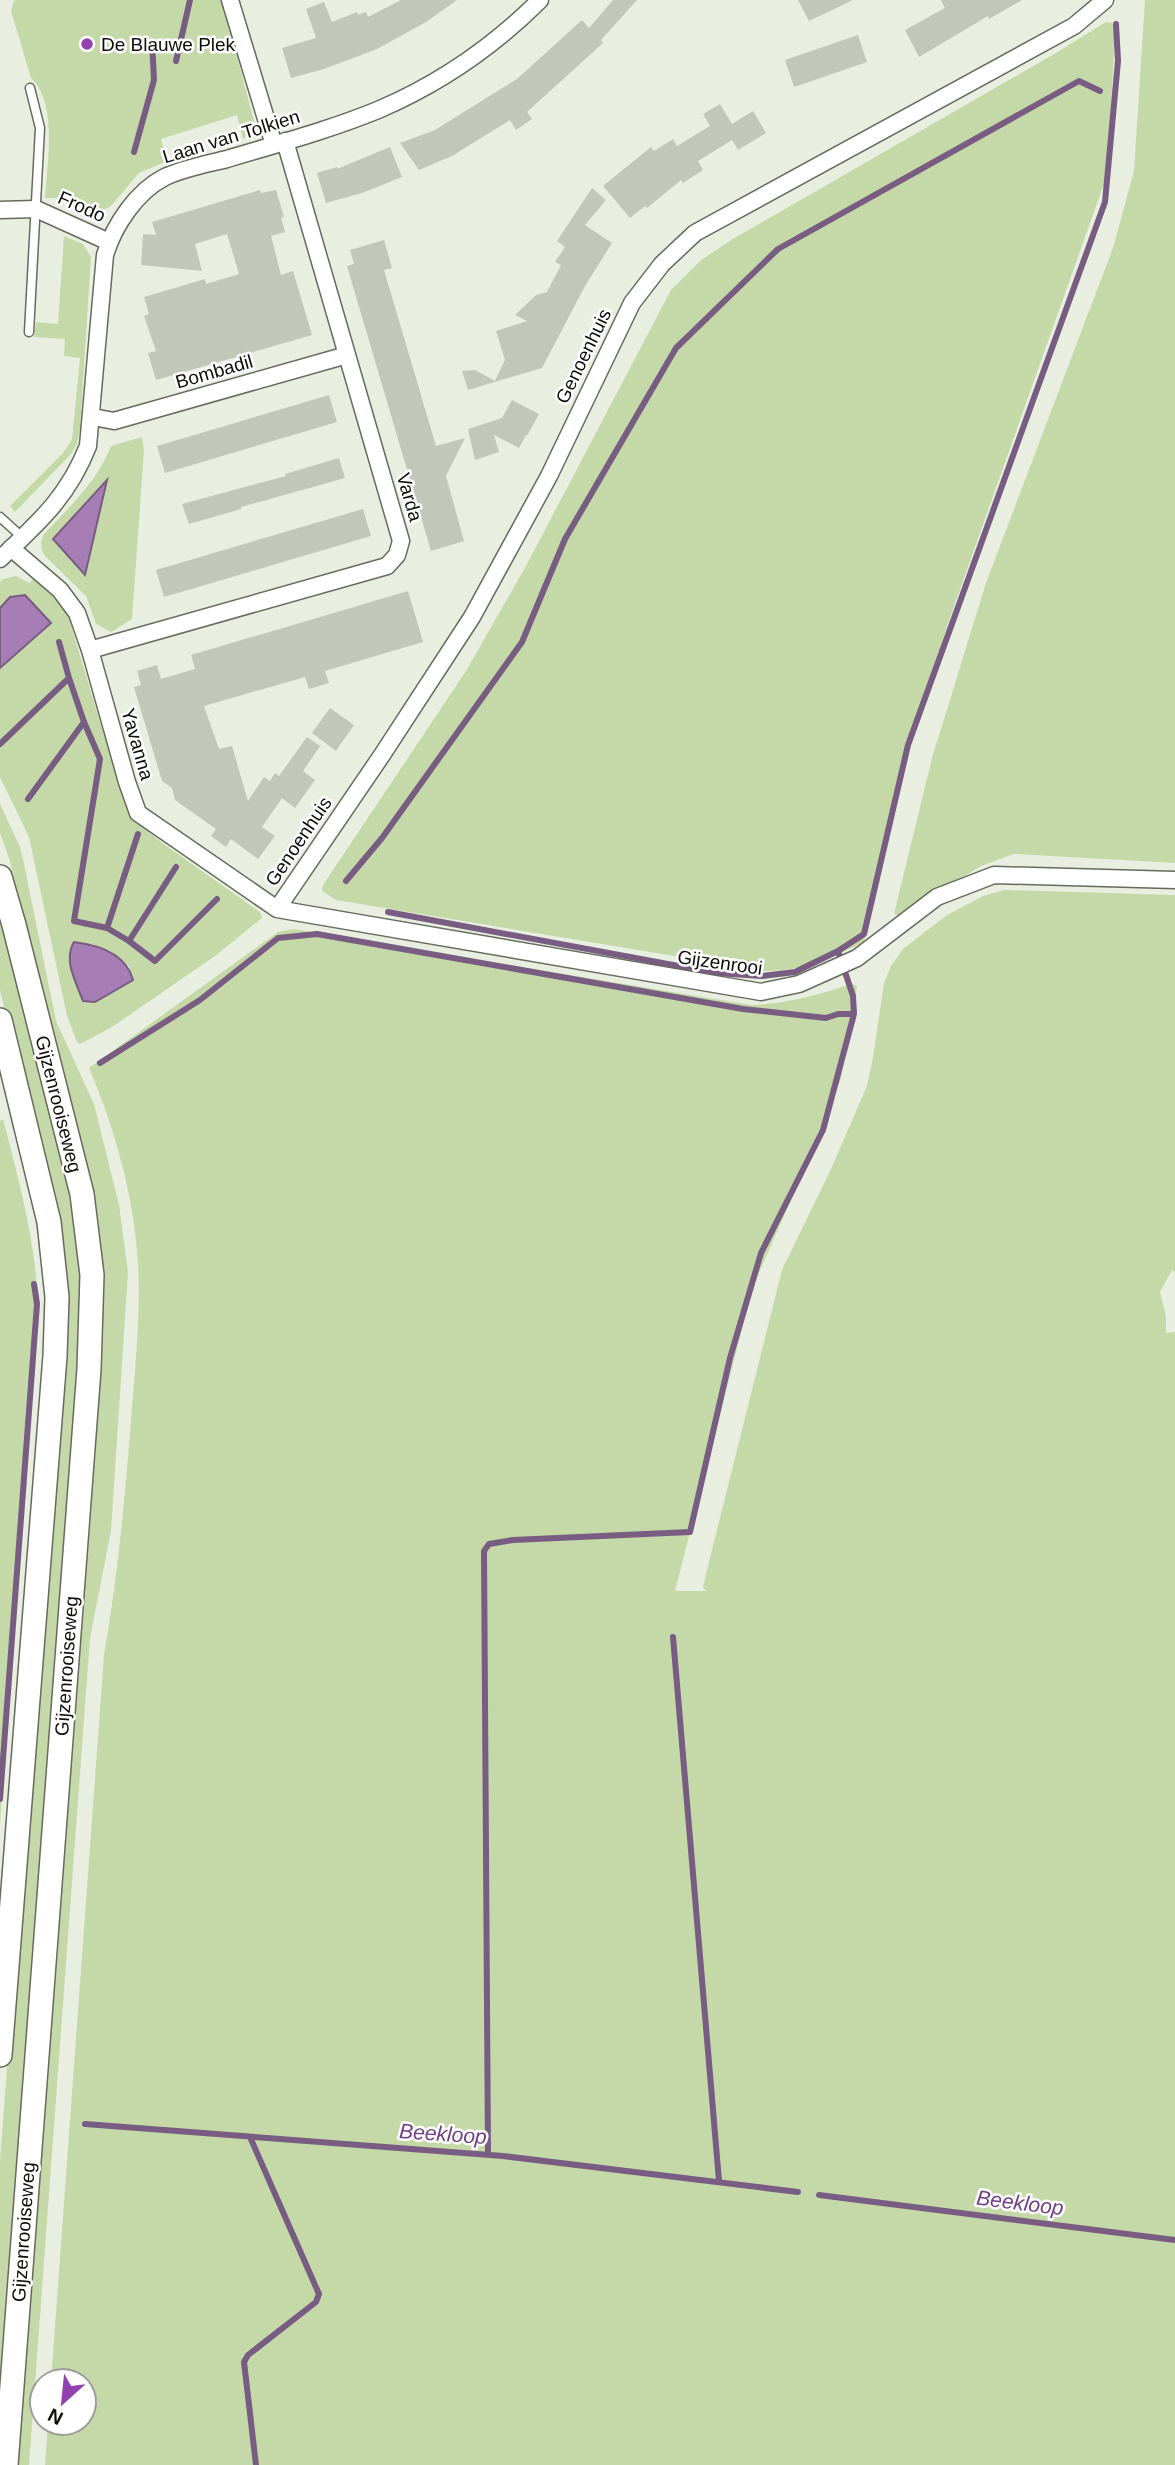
<svg xmlns="http://www.w3.org/2000/svg" width="1175" height="2465" font-family="Arial,sans-serif">
	<rect width="100%" height="100%" fill="#e8efe0"/>
	<path fill="#c4d9a7" fill-rule="evenodd" d="M16 0H222L254 121 253 130 243 139 237 115 161 139 167 161 139 173 110 207 96 212 55 198H45C47 164 58 103 31 78L11 11 14 1Z
		M1145 0H1175V863L1014 854 981 866 900 916 894 914 932 758 986 583 1113 248 1134 171Z
		M1106 22 1112 23 1116 27 1106 178 947 626 909 746 864 942C832 958 801 971 765 971L336 900 322 891 323 885 466 671 526 566 671 290 700 261 731 240 1061 50Z
		M64 236 83 244 91 257 80 428 77 444 71 454 15 512 10 506 63 453 72 439 80 358 64 356 65 339 34 337 36 322 58 324Z
		M142 437 144 450 132 619 111 632 96 624 86 596 45 556C40 548 40 543 44 534 70 506 97 482 111 446Z
		M16 576 29 583 34 578 63 606 69 619 122 795 127 810 134 820 161 842 260 912 262 918 215 956 112 1027 80 1044 77 1042 67 1016 29 837 0 777V668L50 622 10 597 0 608V582L3 579ZM92 944 110 951 130 967 109 993 95 1002 71 970Z
		M0 804 20 847 24 864 56 1021 94 1104 119 1205 128 1272 111 1531 90 1638 29 2465H13L101 1301 10 861 0 833Z
		M1005 890 1175 895V1272L1172 1270 1160 1292 1166 1317V1333L1175 1332V2465H45L48 2423H84V2381H51L104 1655C117 1581 124 1508 130 1433 134 1377 141 1320 138 1263 134 1196 115 1129 89 1068L278 932 293 929 751 1005C786 1004 818 995 852 984L857 986 841 1078 826 1121 753 1286 675 1591H706L703 1587 706 1574 782 1270 831 1169 867 1086 873 1057 884 983 891 966 903 949 947 915 983 896Z
		M0 904 75 1198 86 1264 0 2451V2160L61 1359 19 1069 0 990Z
		M3 1119C19 1181 36 1242 38 1306L0 1825V1121Z"/>
	<path fill="#a67eb5" stroke="#785c81" stroke-width="2" d="M107 480 85 575 53 539Z
		M25 595 51 623 0 668V608L10 597Z
		M74 942C99 945 126 954 133 980L95 1002 83 1001C76 982 63 960 74 942Z"/>
	<g fill="none" stroke-linecap="round" stroke-linejoin="round">
		<path stroke="#785c81" stroke-width="6" d="M176 61 190 0
			M134 152 154 80 152 42
			M84 722 100 759 74 921 107 928 138 834
			M0 744 69 678 59 642
			M28 799 84 722 69 678
			M346 881 382 838 522 642 565 539 676 348 778 249 1079 81 1100 91
			M388 912 716 973 762 976 795 972 838 951 853 996 854 1014 823 1130 761 1253 730 1358 690 1532 513 1540 489 1544 484 1551 488 2155
			M107 928 129 941 176 867
			M129 941 155 961 217 899
			M838 951 864 934 908 745 1105 202 1118 61 1116 24
			M100 1063 200 1000 278 938 317 934 743 1009 826 1018 838 1014H854
			M673 1637 719 2181
			M0 1799 37 1304 34 1284
			M85 2124 503 2156 798 2192
			M250 2137 319 2294 316 2302 248 2355 244 2362 256 2465
			M819 2195 1175 2240"/>
	</g>
	<path fill="#c1c8b9" d="M401 0H457L426 22 377 49 324 69 291 78 282 48 316 38 306 9 324 2 332 22 357 12 358 15 366 12 368 17Z
		M613 0H637L601 40 603 43 527 112 532 119 516 130 510 120 452 156 419 170 400 143 435 130 517 79 582 20 589 28Z
		M798 0H853L809 21Z
		M941 0H1022L989 19 988 16 919 57 905 30 945 8Z
		M858 35 867 62 794 87 785 60Z
		M720 104 732 124 753 111 766 133 738 150 732 140 698 161 703 170 683 183 681 180 647 208 645 206 630 218 603 186 651 147 654 151 673 139 677 146 710 126 703 114Z
		M390 147 402 177 362 193 326 203 317 173 337 167V169Z
		M592 188 606 200 585 225 612 243 585 286 542 368 468 390 462 371 475 370 495 381 505 360 496 331 527 321 515 315 536 295 547 292 561 265 555 262 565 247 557 241Z
		M260 190 261 193 276 190 284 217 281 218 285 232 271 236 281 275 293 271 312 335 156 380 148 353 156 351 144 316 149 314 144 297 205 279 206 284 239 274 227 234 195 244 202 271 141 265 143 234 156 235 152 222Z
		M384 240 392 268 384 270 436 446 465 438 446 476 464 541 431 551 347 266 354 264 350 250Z
		M329 395 337 422 165 473 157 446Z
		M512 400 539 414 527 436 526 435 519 448 494 435 499 452 475 460 468 429 502 418Z
		M339 458 345 478 241 507V509L189 524 182 504 286 476 285 474Z
		M363 509 371 536 164 597 156 570Z
		M408 591 423 642 325 671 329 683 309 689 305 677 204 706 219 749 232 746 248 801 264 777 270 781 275 773 279 776 307 737 320 746 303 771 315 780 295 808 282 798 262 827 275 836 258 859 231 839 226 847 211 836 216 829 175 800 172 788 162 781 134 687 141 685 137 671 157 665 161 679 195 669 191 655Z
		M330 708 354 725 336 751 312 733Z"/>
	<g fill="none" stroke-linecap="round" stroke-linejoin="round">
		<g stroke="#656b5e" stroke-width="11">
			<path id="lane" d="M29 332 40 128 30 88
				M0 517 22 537"/>
		</g>
		<g stroke="#656b5e" stroke-width="19">
			<path id="street" d="M230 0 274 145
				M0 210 36 209 109 242
				M93 417 114 421 347 355
				M11 548 60 590 77 613 90 650 127 782 138 813 277 909 761 992 799 984 857 958 937 897 994 875 1175 880
				M0 559C39 522 68 497 88 446L105 255C114 225 137 191 165 177 184 168 207 164 227 159 277 144 329 130 378 110 439 84 494 46 540 0
				M90 650 387 566 397 555 401 541 285 141
				M277 909 382 755 472 617 549 476 632 303 662 264 695 233 1074 26 1105 0"/>
		</g>
		<g stroke="#656b5e" stroke-width="26">
			<path id="secondary" d="M0 877 14 925 82 1194 92 1275 89 1369 6 2465
				M0 1020 49 1222 57 1297 55 1356 0 2055"/>
		</g>
		<use href="#lane" stroke="#fff" stroke-width="8"/>
		<use href="#street" stroke="#fff" stroke-width="16"/>
		<use href="#secondary" stroke="#fff" stroke-width="23"/>
	</g>
	<circle fill="#9441b0" stroke="#fff" stroke-width="2.5" cx="87" cy="44" r="7"/>
	<g text-anchor="middle" stroke-width="5" stroke-linejoin="round" paint-order="stroke">
		<g font-size="19" fill="#0c0e09" stroke="#fff" text-anchor="start">
			<text x="101" y="51">De Blauwe Plek</text>
		</g>
		<g font-size="19" fill="#0c0e09" stroke="#fff">
			<text transform="translate(231 136) rotate(-17)" y="7">Laan van Tolkien</text>
			<text transform="translate(82 206) rotate(24)" y="7">Frodo</text>
			<text transform="translate(583 356) rotate(-64)" y="7">Genoenhuis</text>
			<text transform="translate(214 371) rotate(-16)" y="7">Bombadil</text>
			<text transform="translate(410 497) rotate(74)" y="7">Varda</text>
			<text transform="translate(138 744) rotate(74)" y="7">Yavanna</text>
			<text transform="translate(298 841) rotate(-56)" y="7">Genoenhuis</text>
			<text transform="translate(720 962) rotate(8)" y="7">Gijzenrooi</text>
			<text transform="translate(59 1104) rotate(76)" y="7">Gijzenrooiseweg</text>
			<text transform="translate(66 1666) rotate(-86)" y="7">Gijzenrooiseweg</text>
			<text transform="translate(23 2232) rotate(-86)" y="7">Gijzenrooiseweg</text>
		</g>
		<g font-size="21" font-style="italic" fill="#713e83" stroke="#fff">
			<text transform="translate(443 2134) rotate(4)" y="7">Beekloop</text>
			<text transform="translate(1020 2203) rotate(7)" y="7">Beekloop</text>
		</g>
	</g>
	<g transform="translate(63 2402) rotate(207)"><circle r="33" fill="#ffffff" stroke="#9e9f9d" stroke-width="2"/>
	<path d="M0-5L12 26L0 18L-12 26Z" fill="#9441b0"/>
	<text y="-10" font-size="19" font-weight="bold" text-anchor="middle" fill="#0c0e09">N</text>
	</g>
</svg>
